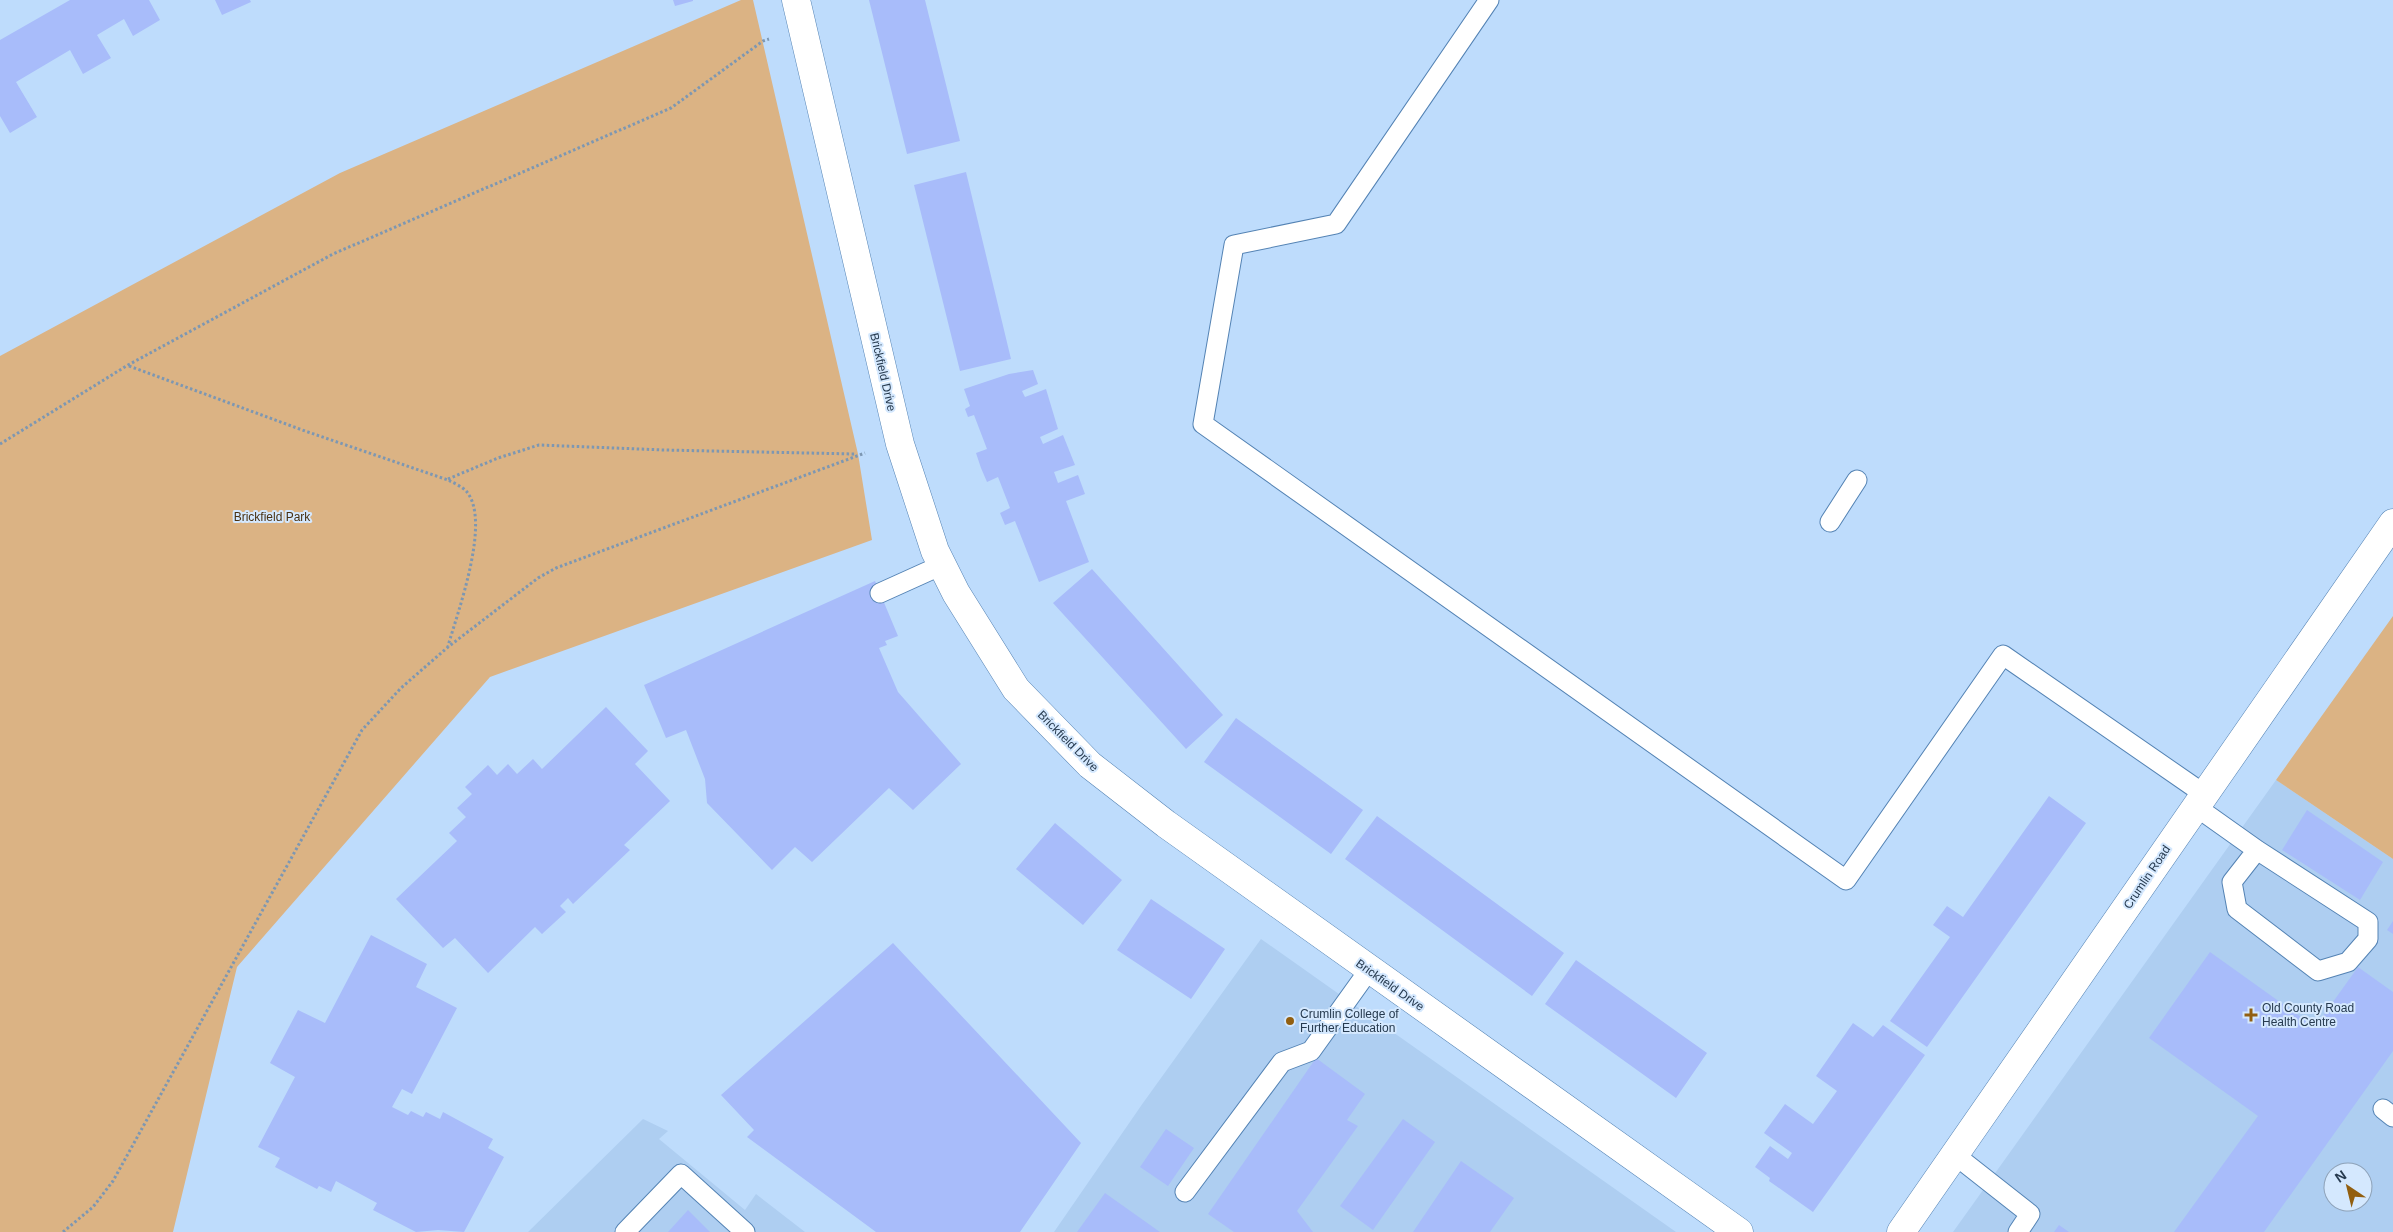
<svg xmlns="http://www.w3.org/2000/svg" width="2393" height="1232" font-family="Arial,sans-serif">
	<rect width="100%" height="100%" fill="#bedcfc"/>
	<path fill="#aecef1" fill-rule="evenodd" d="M2276 780 2393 859V1232H1953ZM2333 1172H2363V1202H2333Z
		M1261 939 1676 1232H1054L1143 1103Z
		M643 1119 668 1131 659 1139 745 1210 756 1194 805 1232H528Z"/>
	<path fill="#dbb384" d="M741 0H753L858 454 872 540 490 677 237 967 173 1232H0V356L340 173Z
		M2393 616V859L2276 780Z"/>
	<path fill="#a8bcfa" d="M70 0H149L160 20 133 36 124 19 97 35 111 58 83 74 70 50 16 82 37 117 10 133 0 116V40Z
		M215 0H250L251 2 222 15Z
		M673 0H693V1L675 6Z
		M869 0H925L960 141 907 154Z
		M966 172 1011 359 960 371 914 185Z
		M1033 370 1038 384 1022 391 1025 397 1046 389 1058 429 1040 437 1043 444 1063 435 1075 465 1054 472 1058 483 1078 475 1085 494 1066 501 1089 562 1039 582 1015 521 1005 525 1000 513 1010 508 998 477 987 482 981 468 976 453 987 449 974 415 968 417 965 409 970 406 964 389 1009 374Z
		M1092 569 1223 715 1186 749 1053 603Z
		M875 581 898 636 885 641 887 645 879 648 898 692 961 764 913 810 889 788 812 862 795 847 772 870 707 803 705 779 686 730 666 738 644 685Z
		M606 707 648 751 635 764 670 801 624 845 630 850 573 904 568 898 560 906 566 912 542 934 535 927 488 973 455 938 443 948 396 899 457 841 449 833 466 817 457 808 472 794 465 787 488 765 497 775 508 764 517 774 533 759 542 769Z
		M1236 718 1363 810 1331 854 1204 762Z
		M2049 796 2086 823 1927 1047 1890 1021 1950 937 1933 925 1947 906 1963 917Z
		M2307 810 2383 862 2360 900 2282 850Z
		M1377 816 1564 953 1532 996 1345 859Z
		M1055 823 1122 880 1083 925 1016 869Z
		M1151 899 1225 949 1191 999 1117 950Z
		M2393 921V934L2387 930Z
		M371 935 427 964 416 987 457 1008 412 1094 402 1089 392 1107 408 1115 411 1111 423 1117 426 1112 440 1119 443 1112 493 1139 488 1148 504 1157 464 1232 438 1230 416 1232 373 1210 377 1203 336 1181 331 1192 319 1186 317 1189 275 1167 280 1158 258 1147 295 1077 270 1063 298 1010 325 1023Z
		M893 943 1081 1143 1020 1232H876L747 1137 754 1130 721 1095Z
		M2210 952 2315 1027 2358 967 2393 992V1051L2264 1232H2174L2258 1116 2149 1038Z
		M1576 960 1707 1053 1676 1098 1545 1004Z
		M1853 1023 1873 1037 1883 1025 1925 1055 1813 1212 1769 1181 1770 1178 1755 1167 1770 1146 1788 1159 1792 1153 1764 1133 1785 1104 1813 1124 1837 1091 1816 1076Z
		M1316 1058 1365 1094 1347 1120 1358 1126 1297 1211 1313 1232H1234L1208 1214Z
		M1403 1119 1435 1142 1373 1230 1340 1206Z
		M1166 1129 1194 1148 1168 1186 1140 1167Z
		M1461 1161 1514 1198 1490 1232H1413Z
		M1105 1193 1160 1232H1077Z
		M688 1210 710 1232H668Z
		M2059 1225 2069 1232H2054Z"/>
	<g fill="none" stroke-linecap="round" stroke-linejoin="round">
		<g stroke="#5483b4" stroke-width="21">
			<path id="service" d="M1489 0 1336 224 1234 245 1203 424 1846 880 2003 655 2204 794
				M1830 522 1857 480
				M880 593 942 565
				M2195 806 2257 850 2368 922V939L2348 962 2318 971 2237 909 2232 882 2257 850
				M2383 1109 2393 1117
				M1955 1155 2030 1214 2018 1232
				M1185 1192 1282 1062 1311 1051 1369 970
				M625 1232 681 1174 745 1232"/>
		</g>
		<g stroke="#5483b4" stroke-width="29">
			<path id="minor" d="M796 0 900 444 935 551 956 593 1016 689 1090 765 1166 824 1739 1232"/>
		</g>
		<g stroke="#5483b4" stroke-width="29">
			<path id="secondary" d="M1901 1232 2393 523"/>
		</g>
		<path stroke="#7d97b2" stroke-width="3" stroke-dasharray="2.5 2.5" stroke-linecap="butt" d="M129 366 305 431 448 480C454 483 463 487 467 492 491 522 458 611 448 646
			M0 444 128 365 333 254 671 108 763 41 769 39
			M448 479 498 458 539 445 664 450 855 454
			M63 1232 93 1207 113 1181 362 730 401 688 448 647 538 578 556 568 865 453"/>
		<use href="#service" stroke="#fff" stroke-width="19"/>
		<use href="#minor" stroke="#fff" stroke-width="28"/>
		<use href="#secondary" stroke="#fff" stroke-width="28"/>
	</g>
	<g fill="#925f10" stroke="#d4e8fe" stroke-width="2">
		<path d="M2248.5 1007.5h5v5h5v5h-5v5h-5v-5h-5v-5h5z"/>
		<circle cx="1290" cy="1021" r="5"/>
	</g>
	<g text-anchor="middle" stroke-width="4" stroke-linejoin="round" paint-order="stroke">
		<g font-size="12" fill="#263a4f" stroke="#d4e8fe">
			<text transform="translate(883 372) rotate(77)" y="4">Brickfield Drive</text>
			<text transform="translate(1068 741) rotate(45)" y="4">Brickfield Drive</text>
			<text transform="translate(2147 877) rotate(-56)" y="4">Crumlin Road</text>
			<text transform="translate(1390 985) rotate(35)" y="4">Brickfield Drive</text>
		</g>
		<g font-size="12" fill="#493112" stroke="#d4e8fe">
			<text x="272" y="521">Brickfield Park</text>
		</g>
		<g font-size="12" fill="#263a4f" stroke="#d4e8fe" text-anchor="start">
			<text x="2262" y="1012">Old County Road<tspan x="2262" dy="14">Health Centre</tspan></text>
			<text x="1300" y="1018">Crumlin College of<tspan x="1300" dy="14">Further Education</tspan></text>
		</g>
	</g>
	<g transform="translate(2348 1187) rotate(325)"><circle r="24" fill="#d4e8fe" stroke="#8ea2b8"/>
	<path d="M0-4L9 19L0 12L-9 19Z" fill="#925f10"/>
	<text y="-8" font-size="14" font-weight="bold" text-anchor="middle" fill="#263a4f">N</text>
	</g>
</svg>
